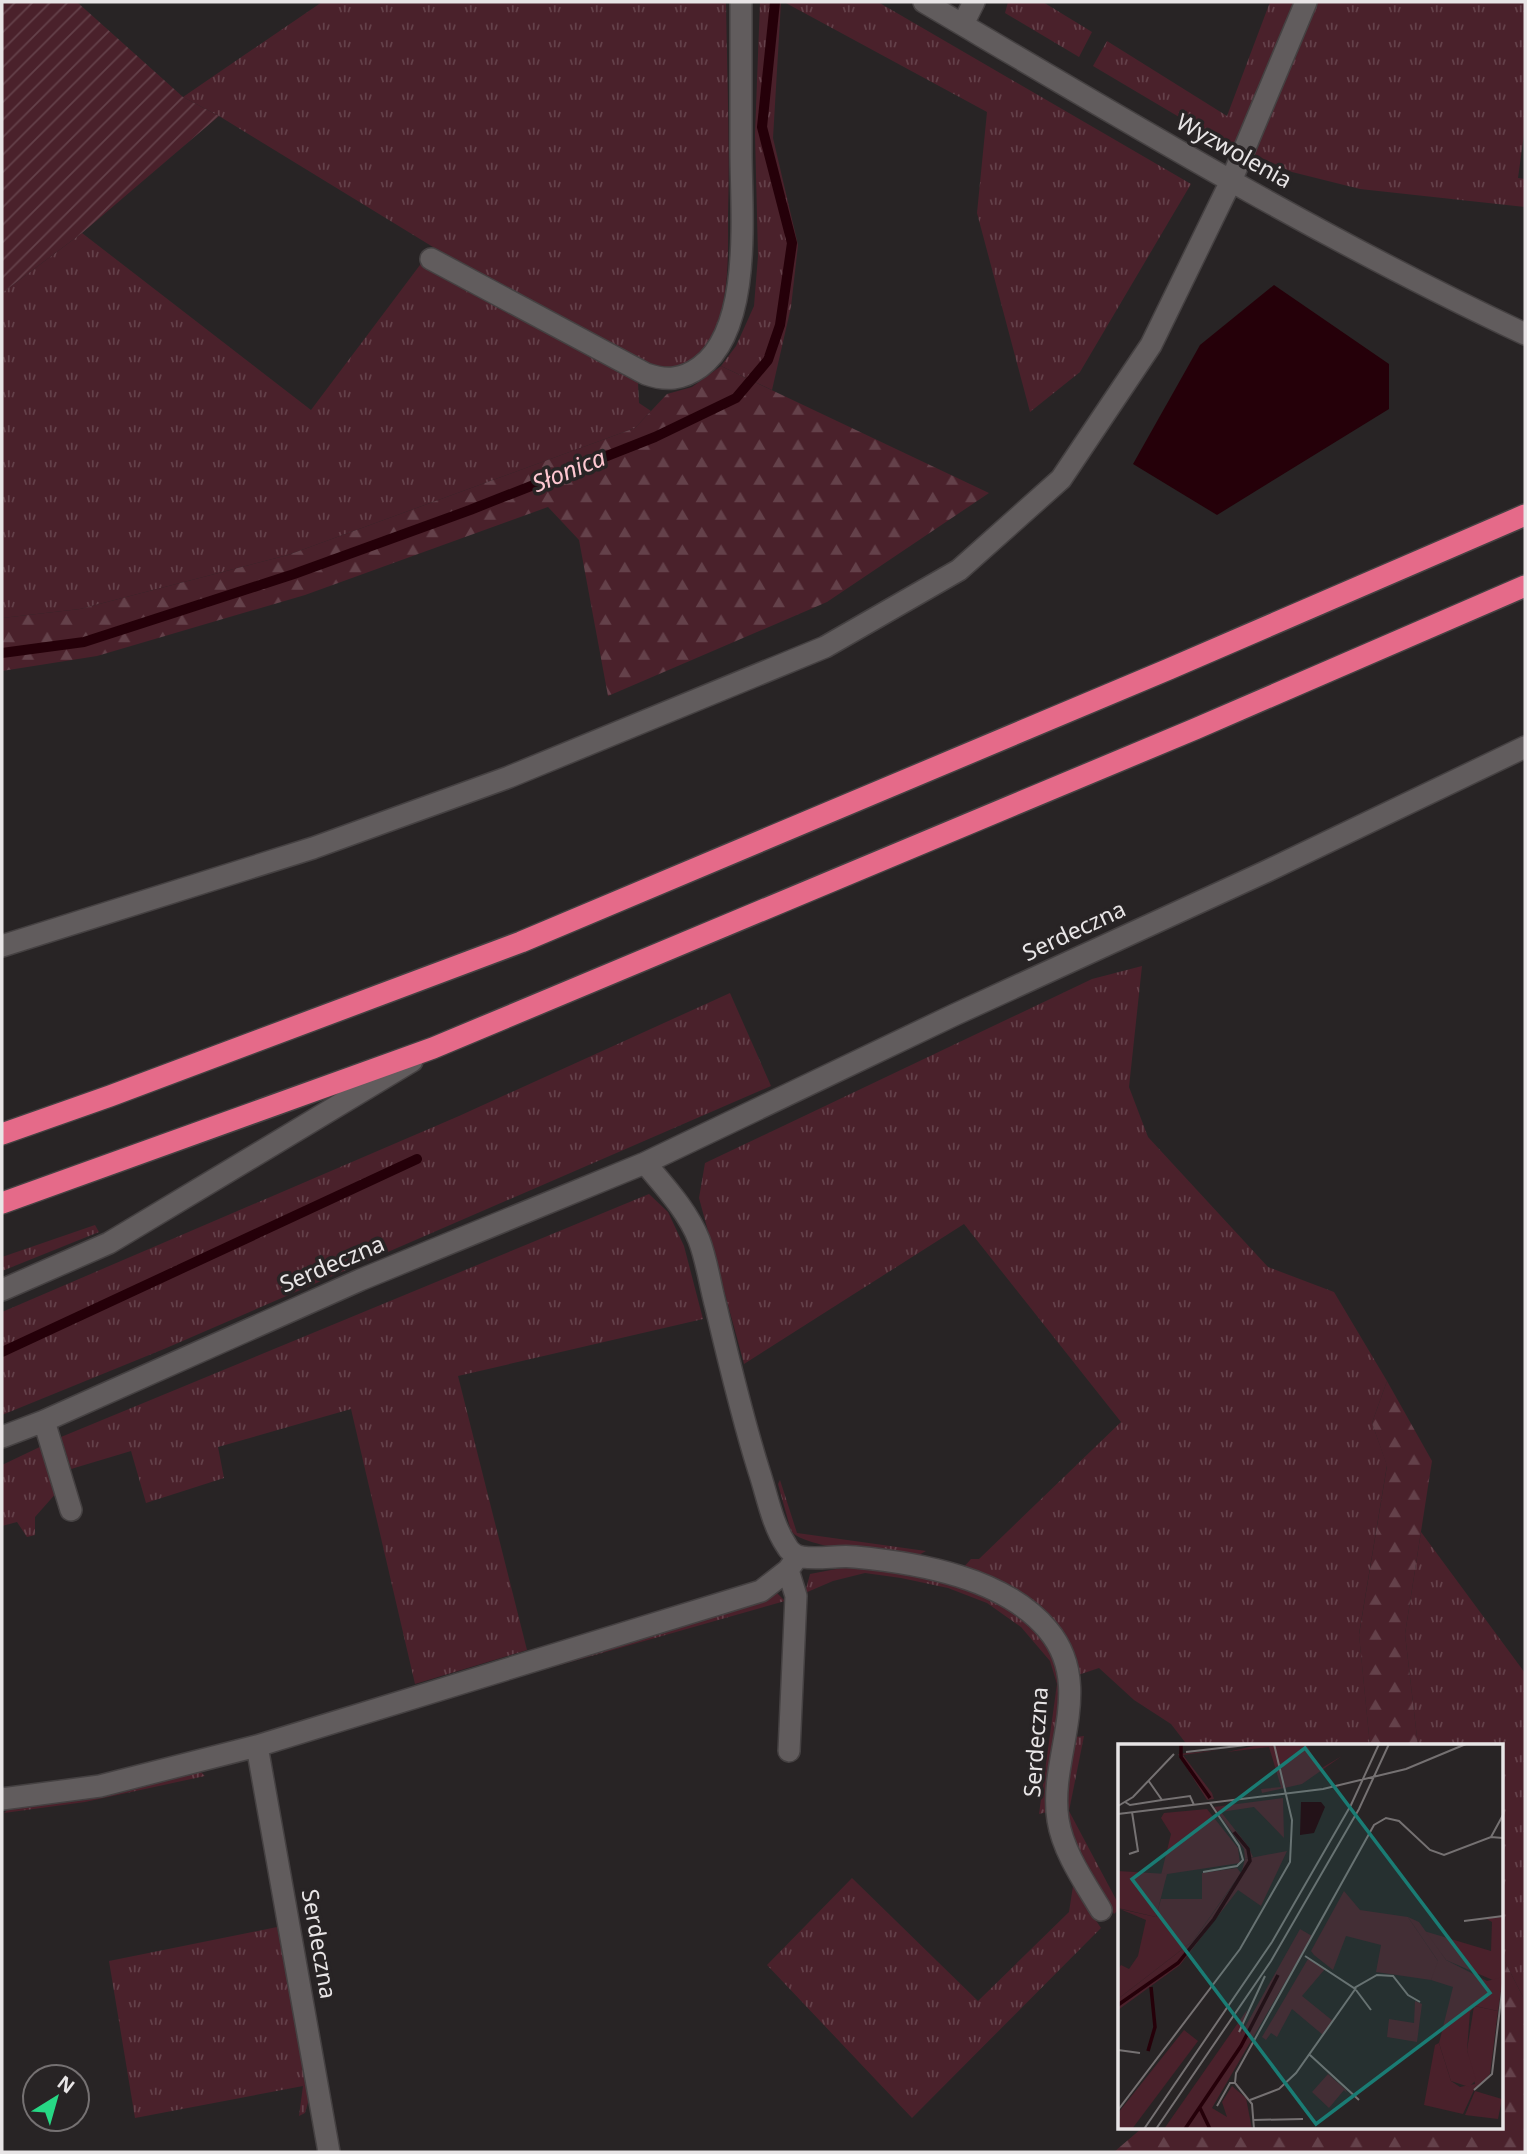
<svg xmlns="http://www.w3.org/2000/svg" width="1527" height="2154" font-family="'Noto Sans',sans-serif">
	<defs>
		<pattern id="grass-tufts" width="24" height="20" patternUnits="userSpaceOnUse" patternTransform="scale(1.75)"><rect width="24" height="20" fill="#4a212b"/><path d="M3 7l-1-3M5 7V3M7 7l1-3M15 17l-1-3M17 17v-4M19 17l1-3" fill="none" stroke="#64414a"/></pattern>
		<pattern id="forest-firs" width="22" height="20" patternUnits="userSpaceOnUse" patternTransform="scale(1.75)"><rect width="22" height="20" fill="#4a212b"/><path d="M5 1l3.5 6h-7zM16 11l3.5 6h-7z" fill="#64414a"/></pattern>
		<pattern id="garden-furrows" width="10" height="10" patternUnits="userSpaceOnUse" patternTransform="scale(1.75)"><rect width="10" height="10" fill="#4a212b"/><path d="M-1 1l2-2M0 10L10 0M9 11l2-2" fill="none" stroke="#64414a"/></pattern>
	</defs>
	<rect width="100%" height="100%" fill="#282425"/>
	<path fill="url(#grass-tufts)" d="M322 2H726C727 73 730 144 728 215 728 255 730 300 712 336 703 353 682 373 662 370 657 370 651 366 647 364L433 247 219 116 183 97Z
		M760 2H781L773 138 798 245 791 307 772 390 721 366 736 346 754 306 758 256 755 134Z
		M784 2H878L1191 184 1080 372 1030 412 977 213 987 112Z
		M1008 2H1043L1092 32 1079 57 1005 13Z
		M1270 2H1525V127L1518 178 1525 179V207L1360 189 1292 172 1201 130 1093 66 1107 41 1227 116Z
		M82 233 311 410 423 261 638 383 639 403 651 411 635 428 288 555 80 609 2 618V293Z
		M1142 966 1129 1087 1148 1137 1268 1267 1334 1292 1387 1381 1372 1423 1387 1465 1359 1634 1370 1746H1188L1171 1724 1134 1700 1099 1668 1078 1675 1069 1647 963 1568 971 1559H979L1121 1422 964 1224 744 1364 699 1198 705 1163 1092 979Z
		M730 993 771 1086 164 1349 2 1415V1312L459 1116Z
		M649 1194 668 1212 684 1246 703 1319 458 1376 527 1650 415 1684 351 1409 218 1447 224 1478 146 1503 131 1451 71 1469 61 1437Z
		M95 1225 99 1232 2 1271V1257Z
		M46 1444 58 1491 35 1517V1535L27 1537 17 1522 2 1526V1465Z
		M780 1480 797 1533 926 1551 915 1557C889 1554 805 1549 791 1531L778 1484Z
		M1421 1532 1525 1673V2001L1501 1954V1746H1418L1405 1634Z
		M852 1566C929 1572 1045 1593 1060 1684 1066 1717 1052 1777 1047 1812L1039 1814 1057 1684 1050 1661 1021 1627 987 1603 948 1588 901 1578 865 1573 833 1581 805 1593 810 1574Z
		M776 1592 785 1601 472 1690Z
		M1084 1736 1069 1811 1119 1905V1909L1114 1914C1098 1887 1077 1859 1069 1828 1062 1799 1071 1766 1075 1737Z
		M199 1770 205 1776 85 1802 4 1813 10 1807Z
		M852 1878 978 2001 1069 1912 1073 1886 1101 1928 912 2118 767 1965Z
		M277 1927 307 2083 309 2099 305 2113 299 2116 303 2086 135 2118 109 1961Z"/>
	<path fill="url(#forest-firs)" d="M721 366 989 493 827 602 608 696 579 540 548 507 305 595 97 656 2 671V618L80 609 288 555 635 428 667 394 692 387Z
		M1387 1381 1432 1461 1405 1634 1418 1746H1370L1359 1635 1387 1466 1372 1423Z
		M1501 1954 1525 2001V2152H1114L1142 2128H1501Z"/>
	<path fill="url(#garden-furrows)" d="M2 2H77L183 97 219 116 82 233 2 293Z"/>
	<path fill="#250009" d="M1274 285 1389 364V409L1217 515 1133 464 1200 345Z"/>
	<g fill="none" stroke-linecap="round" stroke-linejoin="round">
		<path stroke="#250009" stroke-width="10" d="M2 653 84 642 294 574 470 510 655 437 736 398 768 360 780 325 792 243 762 127 775 2
			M2 1352 417 1159"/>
		<g stroke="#454142" stroke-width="24">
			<path id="minor" d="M924 2C1121 118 1318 237 1525 334
				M963 24 974 2
				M431 259 646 374C666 381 682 380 700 367 753 328 741 211 741 152 741 102 741 52 741 2
				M2 946 313 848 509 777 825 647 959 570 1061 479 1151 345 1231 181 1306 2
				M645 1163C665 1187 687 1210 699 1240 707 1261 710 1285 716 1307 729 1362 742 1417 759 1471 767 1495 772 1524 786 1545 789 1551 795 1556 802 1557 820 1560 837 1555 855 1557 919 1563 1005 1578 1048 1630 1096 1687 1048 1757 1058 1820 1063 1852 1085 1883 1101 1910
				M2 1290 109 1243 412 1061
				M44 1421 71 1510
				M2 1437 44 1421 360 1280 645 1163 954 1015 1265 872 1525 747
				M788 1570 796 1596 789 1751
				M257 1746 329 2152
				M2 1799 100 1786 257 1746 761 1591 788 1570 798 1556"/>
		</g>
		<g stroke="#454142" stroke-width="24">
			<path id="highway" d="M2 1134 110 1096 521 942 1169 669 1525 515
				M2 1203 433 1048 1195 729 1525 586"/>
		</g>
		<use href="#minor" stroke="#615c5d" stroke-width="21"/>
		<use href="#highway" stroke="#e56a89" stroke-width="21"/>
	</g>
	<g text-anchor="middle" stroke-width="7" stroke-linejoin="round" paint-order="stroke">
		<g font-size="23" fill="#e8e5e6" stroke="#282425">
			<text transform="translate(1234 151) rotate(29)" y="8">Wyzwolenia</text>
			<text transform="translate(1074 931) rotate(-25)" y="8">Serdeczna</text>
			<text transform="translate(332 1264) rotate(-23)" y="8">Serdeczna</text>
			<text transform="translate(1036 1742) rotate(-86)" y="8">Serdeczna</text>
			<text transform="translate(319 1944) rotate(80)" y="8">Serdeczna</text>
		</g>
		<g font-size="24" font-style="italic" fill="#fec7d1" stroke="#282425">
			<text transform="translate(569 471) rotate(-22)" y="8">Słonica</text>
		</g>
	</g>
	<g transform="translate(1118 1744)">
		<rect width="385" height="385" fill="#282425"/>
		<path d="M144 0H188L202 25 224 12 184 40 144 49 143 45 163 43 151 3 109 8ZM101 6 65 11 94 49 96 55 89 56 60 10ZM165 54 166 94 136 63 103 68 130 102 135 113 127 115 126 105 96 63ZM89 65 120 104 122 119 43 131 53 90 43 74 46 69ZM119 124 123 129 75 197 0 255V225L3 221 11 225 20 212 28 176 2 165 38 173 43 155H84V129ZM226 147 242 166 290 173 320 217 321 224 313 236 258 228 263 201 228 192 215 226 196 211 193 207ZM385 173V233L377 237 328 216 306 187 373 207 374 178 367 174ZM182 185 194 192 94 364 109 373 104 358 114 342 128 354 134 385H46L129 266 123 290ZM190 215 207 225 184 252 215 277 205 291 174 265 159 293 153 289 148 296 144 293ZM297 257 304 260 299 298 269 293 271 275 296 279ZM356 262 380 267 372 330 356 346 345 370 306 361 317 301 321 299 333 337 342 343 357 340 349 306ZM66 286 80 297 14 385H0V369ZM210 330 227 345 229 349 226 346 211 364 194 348ZM357 347 384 355 380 375 347 371Z" fill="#4a212b"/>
		<path d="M169 107 143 162 120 146 62 221 0 266V255L75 197 123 130 127 115ZM290 173 301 178 328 216 369 237 385 233 380 267 357 262 352 268 349 306 358 336 351 343 333 337 321 299 335 243 313 236 320 217Z" fill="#4a212b"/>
		<path d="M0 127 49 130 38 173 0 164Z" fill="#4a212b"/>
		<path d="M183 58H203L207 63 196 89 182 91Z" fill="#250009"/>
		<path fill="none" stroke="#250009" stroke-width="3.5" d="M63 0V13L92 54M0 261 60 219 96 175 132 117 130 105 116 88M30 307 37 283 33 243M82 364 92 385M67 385 123 302 160 231"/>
		<path fill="none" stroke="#757172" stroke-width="2" d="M68 8 137 0M30 36 44 56 72 52 76 61M7 58 12 61 44 56M0 62 15 53 56 10M0 70 205 45 288 25 348 0M373 93 385 71M11 110 20 107 14 68M85 128 119 122 125 116 121 102 92 59M346 177 385 172M187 212 236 244 259 231 275 232 290 251 302 258M238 246 253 266M121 288 147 232M0 306 22 309M192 311 241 356M356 346 374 330 385 239M132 356 161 345 178 329 238 244M99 362 112 339H117M0 366 122 205 172 118 174 76 156 0M135 376 185 375M26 385 154 198 233 61 261 0M38 385 153 217 241 65 271 0M136 385 134 360 117 339 118 329 256 81 268 74 281 77 312 106 326 111 373 93 385 94"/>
		<path fill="#1a7c74" fill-opacity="0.15" stroke="#1a7c74" stroke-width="3.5" d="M187 4 372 249 198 380 14 135Z"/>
		<rect width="385" height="385" fill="none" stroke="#e8e5e6" stroke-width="3.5"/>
	</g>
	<rect width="1527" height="2154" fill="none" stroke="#e8e5e6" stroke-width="7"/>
	<g transform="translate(56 2098) rotate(37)"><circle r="33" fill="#282425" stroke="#757172" stroke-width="2"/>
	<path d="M0-5L12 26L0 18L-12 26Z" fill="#27d885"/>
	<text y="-10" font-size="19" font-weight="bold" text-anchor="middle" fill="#e8e5e6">N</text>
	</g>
</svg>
